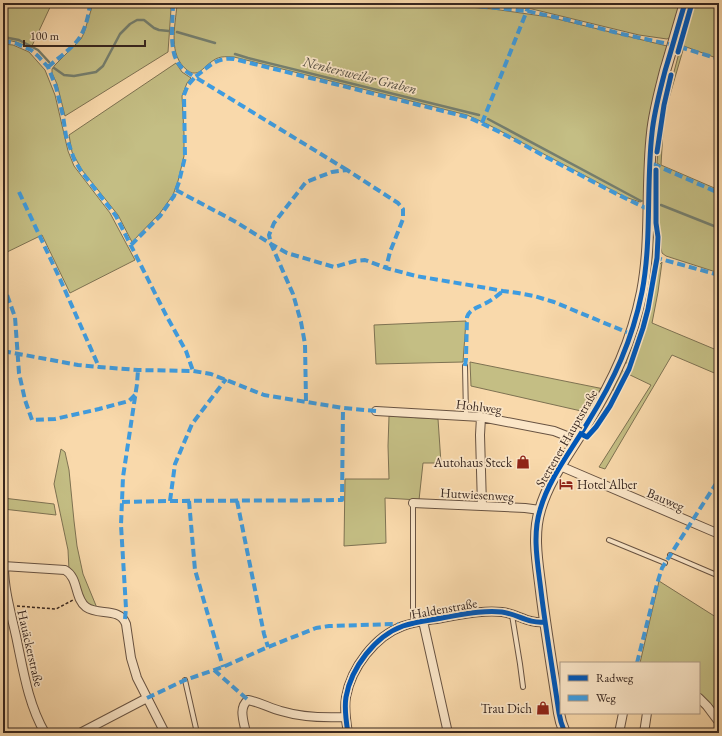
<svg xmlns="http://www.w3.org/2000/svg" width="722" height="736" font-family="'EB Garamond',serif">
	<rect width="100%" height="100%" fill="#f9d9ab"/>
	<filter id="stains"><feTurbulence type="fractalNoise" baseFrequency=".005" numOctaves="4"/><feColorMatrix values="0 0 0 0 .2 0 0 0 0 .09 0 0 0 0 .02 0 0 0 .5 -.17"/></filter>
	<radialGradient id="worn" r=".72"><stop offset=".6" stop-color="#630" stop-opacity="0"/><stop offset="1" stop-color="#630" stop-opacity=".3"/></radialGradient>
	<path fill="#c4be84" stroke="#7e7252" d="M3 3H26L32 5 52 3 31 48 16 42 3 39Z
		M139 3H166L169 5 171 9 168 52 65 116 57 84 52 73V69L55 65 81 39 84 33 92 7 95 4Z
		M179 3H420L493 9 549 17 667 46 655 90 645 200 640 202 625 197 487 124 467 115 234 57C219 56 217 57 206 66 204 68 201 71 199 72 195 74 190 73 187 70 168 55 175 27 177 5Z
		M471 3H680L671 37 667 39 639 35 532 9Z
		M694 3H719V59L681 45Z
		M3 44 13 45 29 52 45 70 55 95 68 151 74 166 110 213 135 260 70 293 42 235 3 254Z
		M680 49 683 50 667 105 663 130 661 165 719 190V273L666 256 662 253 661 248V236L657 223 658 168 660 165 657 163 659 140 665 106Z
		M176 63 182 72 191 78 187 83 182 96 184 134V156L178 181 173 195 160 213 132 242 118 215 82 170 72 152 69 135Z
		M653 232H655C657 253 653 275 649 296 644 318 639 340 630 361L627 363H625L648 283 651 262Z
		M662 262 658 292 652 323 719 351V375L672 355 605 469 599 467 651 385 628 374C645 340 652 303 658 266Z
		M466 321 463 362 376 364 374 325Z
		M470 362 604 389 590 413 471 386Z
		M622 370 624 372 615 391 613 390 620 371Z
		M389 416 438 419 441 463H423L419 500 385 498 386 543 344 546 345 479H389L388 446Z
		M61 449 65 452 69 470 74 521 77 546 83 574 97 608 87 605 69 570 68 550 54 484Z
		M3 498 54 504 56 515 3 509Z
		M659 581 719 619V716L713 706 699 693V663H640Z"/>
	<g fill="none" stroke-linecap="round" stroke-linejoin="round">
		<path stroke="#757f6f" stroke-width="2.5" d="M177 32 215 43
			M3 37 19 40 38 50 49 62
			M235 54 248 58 479 115
			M54 68 64 75 74 76 96 72 103 66 120 34 130 24 137 20H144L154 28 159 30 169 31
			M488 119 641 201
			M661 205 719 228"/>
		<g stroke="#685342" stroke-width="6">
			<path id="service" d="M465 366 466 415
				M413 503V615L414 623
				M609 540 665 563
				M670 555 719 576
				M512 615 520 664 523 687
				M185 680 197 733"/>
		</g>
		<g stroke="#685342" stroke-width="10">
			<path id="minor" d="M376 411 481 417 554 431 577 440
				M481 417 480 435 482 506
				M560 466 719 534
				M413 503 525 508 540 510
				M3 566 65 570C79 578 74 598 86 607 98 616 120 607 126 624L131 658 137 678 165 733
				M4 566C4 590 11 613 16 636 23 669 28 704 45 733
				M423 621 448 733
				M699 698 707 706 719 722
				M80 733 147 698
				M246 733C244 722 238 708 248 700 259 702 270 708 281 711 301 717 324 718 345 717
				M348 733C346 721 344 709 346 697 351 668 375 636 403 626 417 621 433 620 447 617 465 614 484 610 502 612 518 614 528 624 545 622
				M619 733 623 713
				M644 733 647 713"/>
		</g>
		<g stroke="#685342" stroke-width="12">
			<path id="tertiary" d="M565 733 561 722 559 713C553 672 546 632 541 591 538 565 532 536 540 510 549 478 571 451 588 422 614 380 632 341 642 292 652 240 646 186 652 133 654 112 660 91 665 71 672 48 678 26 685 3"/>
		</g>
		<path stroke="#37261f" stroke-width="1.5" stroke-dasharray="3 2" stroke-linecap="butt" d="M656 264 657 258
			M622 381C633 360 642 338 646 315
			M600 421 610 406 619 386
			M17 606 56 609 73 600"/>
		<use href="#service" stroke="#fbe6c8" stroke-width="4"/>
		<use href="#minor" stroke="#fbe6c8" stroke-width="8"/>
		<use href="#tertiary" stroke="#fbe6c8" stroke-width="10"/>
		<path stroke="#3e9ce0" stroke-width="4" stroke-dasharray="8 4" stroke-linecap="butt" d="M173 3C173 19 169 48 177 61 181 69 188 73 195 77 209 67 215 57 234 59L467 117C494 128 519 142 544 156 579 174 613 193 648 209
			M444 3 527 11 568 20 622 34 673 45 719 59
			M3 41 15 43 31 50 38 56 48 67 56 87 63 116 66 136 74 159 81 171 116 216 166 315 186 351 193 371
			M48 67C58 58 73 48 80 37 86 27 89 14 90 3
			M482 123 530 3
			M653 164 719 193
			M176 190 236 222 271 244 287 253 334 267 355 261 365 260 386 268
			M19 192 60 279 99 367
			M131 245 160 216 174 196 179 182 185 157 184 95 188 85 195 77 347 170
			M657 255V258L719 275
			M3 284 15 317 19 373 25 400 32 420 55 419 99 409 129 401 135 395
			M3 351 78 365 99 367 138 370 193 371 211 374 264 395 343 408 376 411
			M465 366 466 359 467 317C470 309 477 308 484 304 491 301 497 296 503 291
			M306 401 305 344 301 322 293 294 271 244 269 235 274 223 306 182 332 172 347 170 398 203 403 209V219L390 252 386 268 416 276 487 288 503 291 518 293 534 296 554 302 631 334
			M170 501 175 464 192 424 226 379
			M189 501 195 570 223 667
			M237 501 264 634 268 647
			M122 502C195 500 268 501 342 500L343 408
			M125 619 126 608 121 525 123 477 137 384 138 370
			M637 663 657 584 662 568 719 479
			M214 670 248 700
			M147 698 185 680 223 667 268 647 316 628 329 626 396 624 402 626"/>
		<g stroke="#fbe6c8" stroke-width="8">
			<path id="cycleway" d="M678 52 692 3
				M657 152 664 105 671 75
				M581 434 587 437 596 427 610 406 629 369 643 328 648 309 657 258 658 237 656 223V170
				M348 733C346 721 344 709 346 697 351 668 375 636 403 626 417 621 433 620 447 617 465 614 484 610 502 612 518 614 528 624 545 622
				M565 733 561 722 559 713C553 672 546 632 541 591 538 565 532 536 540 510 549 478 571 451 588 422 614 380 632 341 642 292 652 240 646 186 652 133 654 112 660 91 665 71 672 48 678 26 685 3"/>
		</g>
		<use href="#cycleway" stroke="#0057b8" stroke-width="5"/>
	</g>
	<defs>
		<g id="shop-bare" transform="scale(1.08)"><path d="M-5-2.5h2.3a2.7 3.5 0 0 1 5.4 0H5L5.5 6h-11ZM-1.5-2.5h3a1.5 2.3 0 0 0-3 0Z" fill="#8f2418" stroke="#fbe6c8" stroke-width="2.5" paint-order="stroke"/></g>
		<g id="hotel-bare" transform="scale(1.08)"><path d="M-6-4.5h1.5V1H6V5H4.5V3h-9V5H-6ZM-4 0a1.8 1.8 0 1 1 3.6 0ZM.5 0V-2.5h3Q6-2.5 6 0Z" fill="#8f2418" stroke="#fbe6c8" stroke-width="2.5" paint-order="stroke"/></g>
	</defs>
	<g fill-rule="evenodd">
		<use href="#shop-bare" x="523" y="462"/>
		<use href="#hotel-bare" x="566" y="484"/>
		<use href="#shop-bare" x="543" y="708"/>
	</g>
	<g text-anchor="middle" stroke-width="3.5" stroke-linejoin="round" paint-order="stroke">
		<g font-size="13" fill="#37261f" stroke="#fbe6c8">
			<text transform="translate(479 406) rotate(7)" y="5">Hohlweg</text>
			<text transform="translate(566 438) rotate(-60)" y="5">Stettener Hauptstraße</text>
			<text transform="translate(477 494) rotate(3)" y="5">Hutwiesenweg</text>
			<text transform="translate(666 499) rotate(23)" y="5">Bauweg</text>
			<text transform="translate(444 608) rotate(-10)" y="5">Haldenstraße</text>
			<text transform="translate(31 648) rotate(77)" y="5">Hauäckerstraße</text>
		</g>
		<g font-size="13" fill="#37261f" stroke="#fbe6c8" text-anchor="end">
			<text x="512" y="467">Autohaus Steck</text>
			<text x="577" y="489" text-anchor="start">Hotel Alber</text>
			<text x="532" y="713">Trau Dich</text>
		</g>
		<g font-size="14" font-style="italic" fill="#514b40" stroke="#fbe6c8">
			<text transform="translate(360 75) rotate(14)" y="5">Nenkersweiler Graben</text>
		</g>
	</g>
	<rect width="722" height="736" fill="none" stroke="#f9d9ab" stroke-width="16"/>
	<rect x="4" y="4" width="714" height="728" fill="none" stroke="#37261f" stroke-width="2"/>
	<rect x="8" y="8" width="706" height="720" fill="none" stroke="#37261f"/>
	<rect x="560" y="662" width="140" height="52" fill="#fbe6c8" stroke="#ad9984"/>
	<rect x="568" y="675" width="20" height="6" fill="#0057b8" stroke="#ad9984"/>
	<text x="596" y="682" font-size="12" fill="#37261f">Radweg</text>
	<rect x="568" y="695" width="20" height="6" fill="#3e9ce0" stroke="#ad9984"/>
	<text x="596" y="702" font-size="12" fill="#37261f">Weg</text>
	<path d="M24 40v6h121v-6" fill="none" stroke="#37261f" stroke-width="2"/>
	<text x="30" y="40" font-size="12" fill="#37261f" stroke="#fbe6c8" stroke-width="3" paint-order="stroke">100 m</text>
	<rect width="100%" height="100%" filter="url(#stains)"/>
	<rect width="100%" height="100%" fill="url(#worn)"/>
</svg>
